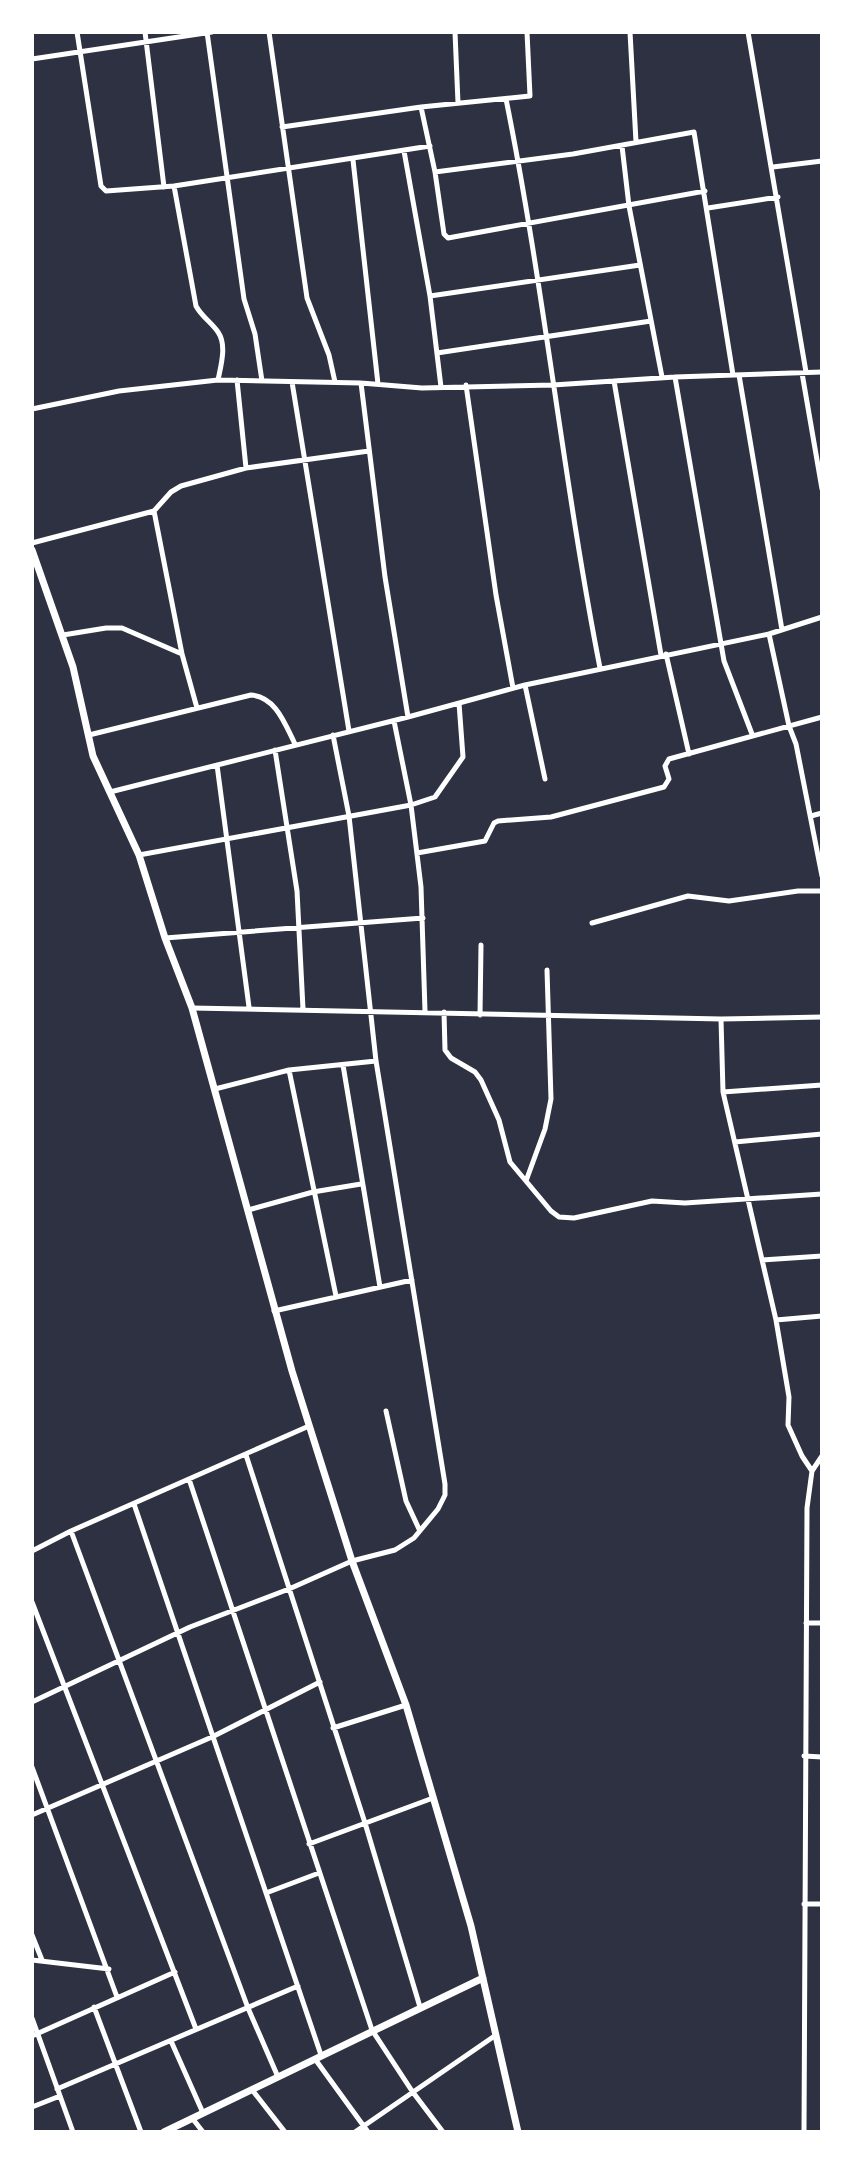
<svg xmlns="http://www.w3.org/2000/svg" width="854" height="2164" font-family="Literata,serif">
	<rect width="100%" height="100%" fill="#2d3142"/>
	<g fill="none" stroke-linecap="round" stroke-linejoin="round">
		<path stroke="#fff" stroke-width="5" d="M77 32 101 186 106 191 174 186 430 146
			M145 32 164 187
			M207 32 244 299 255 334 262 381
			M269 32 307 298 329 355 335 382
			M455 32 458 103
			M630 32 636 142
			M748 32 806 372
			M32 59 212 32
			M506 99C544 287 563 479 600 668
			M421 107 435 172 444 234 448 238 705 191
			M282 127 421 107 530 96 527 32
			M622 146 629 206 662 377
			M404 151 430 296 441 387
			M353 160 378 384
			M773 167 822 161
			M435 172 573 154 694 132 733 375
			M174 186 196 306C202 317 211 322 218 332 227 345 221 365 218 380
			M708 208 778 197
			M430 296 640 265
			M437 353 651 321
			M802 373 822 489
			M739 375 782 630
			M675 377 724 661 752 734
			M237 380 246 468
			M614 381 661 655
			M292 382 349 731
			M361 383 385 577 408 717
			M466 385 496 595 513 688
			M32 409 119 391 218 380 361 383 422 388 553 385 675 377 822 372
			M154 511 182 654 197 708
			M32 543 154 511 171 492 181 486 246 468 369 451
			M769 634 789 726 796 744 822 876
			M63 635 106 628H122L182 654
			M666 654 689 754
			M525 685 545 779
			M394 721 411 805 421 887 425 1011
			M89 735 251 695C276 697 285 724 295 744
			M275 750 297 891 303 1009
			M217 765 249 1007
			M110 792 408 717 525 685 769 634 822 617
			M811 816 822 813
			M417 853 485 841 494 823 498 821 551 817 664 787 669 779 665 766 669 759 822 717
			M139 855 411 805 435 797 463 757 459 703
			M592 923 688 896 729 901 798 891H822
			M165 938 423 918
			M192 1008 721 1019 822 1017
			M444 1012 445 1050 451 1058 475 1072 481 1080 499 1120 510 1162 551 1211 559 1217 574 1218 652 1201 685 1203 822 1194
			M480 1015 481 945
			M721 1019 723 1092 776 1320 789 1397 788 1425 802 1456 812 1471
			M343 1065 380 1287
			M289 1070 336 1296
			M215 1089 289 1070 376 1061
			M723 1092 822 1085
			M735 1142 822 1134
			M526 1181 545 1129 551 1099 547 970
			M248 1210 313 1192 361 1184
			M762 1260 822 1256
			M274 1311 412 1280
			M776 1320 822 1316
			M386 1411 406 1501 419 1529
			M246 1455 365 1823 420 2007
			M189 1479 372 2030 412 2091 443 2132
			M134 1504 321 2055
			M71 1531 248 2008 278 2077
			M32 1551 71 1531 309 1426
			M32 1602 196 2029
			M806 1623H822
			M32 1702 190 1627 289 1589 352 1561 395 1550 414 1538 438 1509 445 1495V1484L376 1061 349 816 333 735
			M333 1728 406 1705
			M804 1756 822 1757
			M32 1767 117 1997
			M32 1815 212 1737 320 1682
			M309 1844 433 1798
			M266 1893 319 1873
			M804 1904H822
			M32 1935 42 1960
			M32 1960 109 1969
			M94 2007 141 2132
			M32 2018 73 2132
			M32 2036 175 1972
			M171 2041 203 2113
			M315 2059 368 2132
			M57 2089 298 1986
			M253 2091 285 2132
			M32 2107 60 2096
			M192 2118 203 2132
			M355 2132 496 2035
			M804 2132 807 1508 812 1471 822 1456"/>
		<path stroke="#fff" stroke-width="7" d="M32 550 73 667 93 756 139 855 165 938 192 1008 292 1371 352 1561 406 1705 471 1926 518 2132
			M164 2132 483 1978"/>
	</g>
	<rect width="854" height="2164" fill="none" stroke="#ffffff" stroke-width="68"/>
</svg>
